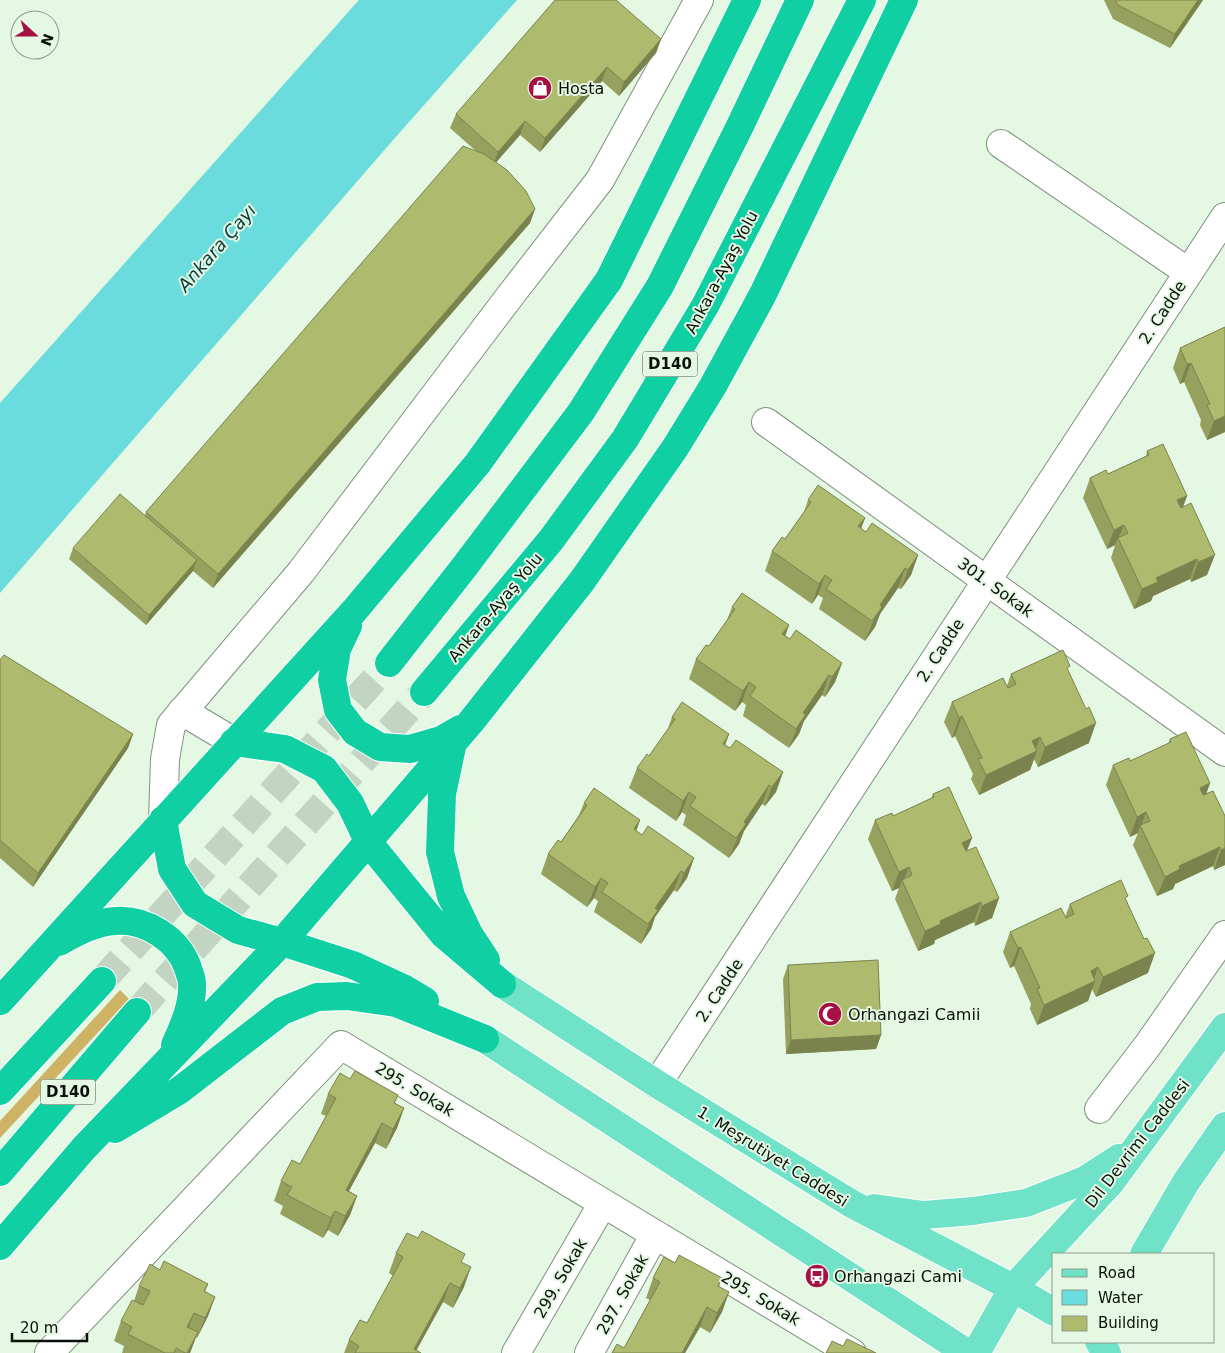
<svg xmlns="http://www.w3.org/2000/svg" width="1225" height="1353" font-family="'DejaVu Sans',sans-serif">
	<rect width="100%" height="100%" fill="#e4f8e3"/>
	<path fill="#cfb365" d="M120 990 129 999 0 1138V1121Z"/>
	<path fill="#6bdcdd" d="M359 0H517L394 139 0 593V403Z"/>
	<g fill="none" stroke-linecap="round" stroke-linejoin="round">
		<path stroke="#c3d5c2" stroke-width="28" stroke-dasharray="28 14" stroke-linecap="butt" d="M102 981 389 663
			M137 1012 424 692"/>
		<g stroke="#7f907d" stroke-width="30">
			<path id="minor" d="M1001 144 1188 272
				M766 422 1225 752
				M182 711 234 742
				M163 820 165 759 171 725 301 572 510 296 600 180 699 0
				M657 1084 1225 217
				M1099 1109 1148 1045 1225 935
				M49 1353 341 1045 852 1353
				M516 1353 603 1203
				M589 1353 655 1234"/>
		</g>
		<g stroke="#fff" stroke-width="30">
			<path id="major" d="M502 984 657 1084 852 1204 1013 1288 1054 1312
				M485 1039 967 1353
				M874 1208 924 1215 973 1211 1026 1203 1085 1180 1119 1158
				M1144 1254 1186 1182 1225 1126
				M1099 1342 1107 1353
				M976 1353 1013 1288 1111 1182 1225 1027"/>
		</g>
		<g stroke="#fff" stroke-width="30">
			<path id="highway" d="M348 626 337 649 332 680 338 710 355 732 380 747 410 749 441 740 460 729
				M389 663 465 566 581 412 660 286 739 128 800 0
				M424 692 551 540 625 439 705 306 862 0
				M234 742 285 749 324 769 350 803 369 843 443 934 502 984
				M452 747 442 794 440 852 451 896 469 934 486 960
				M163 820 172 869 195 904 238 930 282 942 353 965 405 989 425 1001
				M59 942C77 932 95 922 116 921 146 919 178 939 188 968 189 973 192 978 192 983 193 1005 184 1025 175 1045
				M0 1001 354 611 478 463 609 280 747 0
				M0 1091 102 981
				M115 1129 180 1090 282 1011 317 997 347 996 396 1003 485 1039
				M0 1172 137 1012
				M0 1246 84 1148 282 942 470 723 582 581 675 448 713 386 762 296 904 0"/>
		</g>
		<use href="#minor" stroke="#fff" stroke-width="28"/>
		<use href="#major" stroke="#70e2c8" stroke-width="28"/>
		<use href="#highway" stroke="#10cfa3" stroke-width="28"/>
	</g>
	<path fill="#96a15f" d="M1104 0H1203L1170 48 1113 19Z
		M661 39 656 53 619 96 602 81 540 152 520 135 496 162 535 209 530 223 213 588 193 571 146 625 69 559 73 548 145 515 146 512 477 152 450 128 456 114Z
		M1225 327V432L1207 440 1200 425 1201 420 1184 382 1180 384 1173 368 1180 348Z
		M1147 451 1187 496 1183 507 1207 575 1191 582 1190 579 1153 596 1151 601 1134 609 1111 558 1115 545 1107 549 1083 498 1090 478 1108 474 1146 456Z
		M808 500 865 518 861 528 866 532 918 555 911 575 901 589 898 588 880 614 875 627 865 641 819 609 823 598 818 595 812 604 765 571 772 551 785 539 804 512Z
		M732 607 789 625 785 636 790 639 842 663 835 682 825 697 822 695 804 721 799 734 789 748 743 716 746 705 742 702 735 711 689 679 696 659 709 646 727 620Z
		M0 660 133 734 128 748 33 887 0 858Z
		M1068 671 1089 743 1038 767 1034 759 1030 770 979 795 971 779 973 774 955 736 952 738 944 722 952 702 1007 686 1011 674Z
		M672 717 729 734 725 745 730 748 783 772 776 792 765 806 762 804 744 831 739 844 729 858 683 825 686 815 682 812 676 821 629 788 637 768 649 756 667 731Z
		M1170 739 1210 783 1206 794 1213 791 1225 865 1214 870 1213 866 1175 884 1173 889 1157 896 1133 845 1138 833 1130 837 1106 785 1113 765 1130 761 1168 744Z
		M933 794 972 838 967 850 999 898 992 918 975 926 974 922 935 940 934 944 918 951 895 899 899 888 892 891 868 839 875 820 893 816 931 799Z
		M584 803 640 820 636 831 642 835 694 858 687 878 677 892 674 890 655 917 651 929 641 944 594 912 598 901 594 898 587 907 541 874 548 854 561 842 579 815Z
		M1127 901 1148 973 1096 997 1092 989 1088 1001 1037 1025 1030 1009 1031 1004 1014 966 1010 968 1003 952 1010 932 1065 917 1070 904Z
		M788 965 881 1035 876 1049 786 1054 783 979Z
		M350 1079 398 1095 395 1103 404 1108 397 1128 386 1149 375 1143 349 1191 357 1196 350 1215 338 1236 328 1230 323 1238 280 1214 283 1206 274 1201 281 1181 300 1164 326 1116 321 1114 328 1094Z
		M396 1253 462 1262 464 1287 453 1308 443 1302 416 1350 421 1353H344L349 1340 367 1323 393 1276 389 1273Z
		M675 1263 722 1278 719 1287 729 1292 722 1312 710 1333 700 1327 685 1353H612L624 1348 650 1300 646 1298 653 1278Z
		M160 1270 208 1284 205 1292 215 1297 208 1316 197 1338 196 1337 190 1353H122L124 1346 114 1341 121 1321 134 1301 139 1286Z"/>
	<path fill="#7a834d" d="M1198 0H1203L1170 48 1175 34Z
		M661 39 656 53 619 96 624 82Z
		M607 67 602 81 540 152 545 138Z
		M525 121 520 135 493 166 498 152Z
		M535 209 530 223 213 588 218 574Z
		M1191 363 1184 382 1180 384 1187 364Z
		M1225 416V432L1207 440 1214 421Z
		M1187 496 1180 515 1177 500Z
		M865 518 858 537V526Z
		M1124 525 1118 539V538L1115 545 1107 549 1114 530Z
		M918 555 911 575 901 589 908 570Z
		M1215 555 1207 575 1191 582 1198 562Z
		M1197 559 1190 579 1153 596 1151 601 1134 609 1142 589 1156 578Z
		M197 560 193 571 146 625 149 615Z
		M905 568 898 588 880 614 875 627 865 641 880 605Z
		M825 575 818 595 812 604 819 584Z
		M789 625 782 645V634Z
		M842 663 835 682 825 697 832 677Z
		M829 675 822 695 804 721 799 734 789 748 803 713Z
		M749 682 742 702 735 711 743 691Z
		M962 716 955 736 952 738 959 718Z
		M1096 723 1089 743 1038 767 1045 747Z
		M133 734 128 748 33 887 38 873Z
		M729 734 722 754 723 744Z
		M1040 737 1035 752 1037 751 1030 770 979 795 986 775 1032 741Z
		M783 772 776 792 765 806 772 787Z
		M1210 783 1203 803 1200 788Z
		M769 785 762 804 744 831 739 844 729 858 744 822Z
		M689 792 682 812 676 821 683 801Z
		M1146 812 1141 826 1140 825 1138 833 1130 837 1137 817Z
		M640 820 633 840 634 829Z
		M972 838 964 858 962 843Z
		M1220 847 1213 866 1175 884 1173 889 1157 896 1165 877 1179 866Z
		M1225 848V865L1214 870 1221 850Z
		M694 858 687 878 677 892 684 873Z
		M909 867 903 882 902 880 899 888 892 891 899 872Z
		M681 871 674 890 655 917 651 929 641 944 655 908Z
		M601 878 594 898 587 907 595 887Z
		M999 898 992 918 975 926 982 906Z
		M981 902 974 922 935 940 934 944 918 951 925 931 940 921Z
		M1021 947 1014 966 1010 968 1018 948Z
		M1155 953 1148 973 1096 997 1103 977Z
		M1098 967 1093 982 1095 981 1088 1001 1037 1025 1044 1005 1091 971Z
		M881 1035 876 1049 786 1054 791 1040Z
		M404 1108 397 1128 386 1149 393 1129Z
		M382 1123 375 1143 339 1209 346 1190Z
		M357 1196 350 1215 338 1236 345 1216Z
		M335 1211 328 1230 323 1238 331 1218Z
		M471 1267 464 1287 453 1308 460 1288Z
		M450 1283 443 1302 415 1353 414 1349Z
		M729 1292 722 1312 710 1333 717 1313Z
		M215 1297 208 1316 197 1338 205 1318Z
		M707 1307 700 1327 685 1353H682Z
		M194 1313 187 1332V1327Z
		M198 1332 190 1353H187Z"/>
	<path fill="#aebb6e" stroke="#7a834d" d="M555 0H616L661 39 624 82 607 67 545 138 525 121 498 152 456 114Z
		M1115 0H1198L1175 34 1118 5Z
		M463 146 484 154 507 170 526 191 535 209 218 574 146 512Z
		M1225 327V416L1214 421 1207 405 1210 404 1191 363 1187 364 1180 348Z
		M1163 444 1187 496 1177 500 1181 508 1191 503 1215 555 1198 562 1197 559 1156 578 1158 582 1142 589 1118 538 1128 533 1124 525 1114 530 1090 478 1106 470 1108 474 1149 455 1147 451Z
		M818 485 865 518 858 526 866 532 872 523 918 555 908 570 905 568 880 605 882 607 872 621 826 589 832 580 825 575 819 584 772 551 782 537 785 539 811 502 808 500Z
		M120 494 197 560 149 615 73 548Z
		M742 593 789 625 782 634 790 639 796 630 842 663 832 677 829 675 803 713 806 714 796 729 750 696 756 687 749 682 743 691 696 659 706 645 709 646 735 609 732 607Z
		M1063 650 1070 666 1067 668 1086 709 1089 707 1096 723 1045 747 1040 737 1032 741 1037 751 986 775 978 759 982 758 962 716 959 718 952 702 1003 678 1008 688 1016 684 1011 674Z
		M4 655 133 734 38 873 0 840V660Z
		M682 702 729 734 723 744 730 748 736 740 783 772 772 787 769 785 744 822 746 824 736 838 690 806 696 797 689 792 683 801 637 768 647 754 649 756 675 719 672 717Z
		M1186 732 1210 783 1200 788 1203 795 1213 791 1225 816V848L1221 850 1220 847 1179 866 1180 869 1165 877 1140 825 1150 821 1146 812 1137 817 1113 765 1129 758 1130 761 1171 742 1170 739Z
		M949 787 972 838 962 843 966 851 976 847 999 898 982 906 981 902 940 921 941 924 925 931 902 880 912 875 909 867 899 872 875 820 892 813 893 816 934 797 933 794Z
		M594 788 640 820 634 829 642 835 648 826 694 858 684 873 681 871 655 908 658 910 648 924 602 892 608 883 601 878 595 887 548 854 558 840 561 842 587 805 584 803Z
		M1121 880 1128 896 1125 898 1144 939 1147 938 1155 953 1103 977 1098 967 1091 971 1095 981 1044 1005 1037 989 1040 988 1021 947 1018 948 1010 932 1061 908 1066 918 1074 914 1070 904Z
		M878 960 881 1035 791 1040 788 965Z
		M355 1071 398 1095 394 1103 404 1108 393 1129 382 1123 364 1156 346 1190 357 1196 345 1216 335 1211 331 1218 287 1195 292 1187 281 1181 292 1160 300 1164 336 1098 328 1094 340 1073 350 1079Z
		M422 1231 465 1254 461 1262 471 1267 460 1288 450 1283 414 1349 421 1353H355L359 1346 349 1340 360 1320 367 1323 403 1257 396 1253 407 1233 418 1238Z
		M679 1255 722 1278 718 1286 729 1292 717 1313 707 1307 682 1353H612L617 1344 624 1348 660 1282 653 1278 664 1257 675 1263Z
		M164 1261 208 1284 204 1291 215 1297 205 1318 194 1313 187 1327 198 1332 187 1353H185L176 1348 174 1353H165L128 1334 132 1327 121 1321 132 1300 143 1305 150 1291 139 1286 150 1264 160 1270Z
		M847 1339 876 1353H826L832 1341 843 1346Z"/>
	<defs>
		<g id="shop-disc" transform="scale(1.25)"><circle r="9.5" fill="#a71043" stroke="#e4f8e3"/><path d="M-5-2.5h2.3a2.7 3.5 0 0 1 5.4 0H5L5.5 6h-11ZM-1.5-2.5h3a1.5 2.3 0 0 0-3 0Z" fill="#fff"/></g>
		<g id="mosque-disc" transform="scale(1.25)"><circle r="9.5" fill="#a71043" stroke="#e4f8e3"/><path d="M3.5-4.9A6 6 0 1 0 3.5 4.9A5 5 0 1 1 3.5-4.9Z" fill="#fff"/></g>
		<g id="bus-disc" transform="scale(1.25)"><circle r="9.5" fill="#a71043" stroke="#e4f8e3"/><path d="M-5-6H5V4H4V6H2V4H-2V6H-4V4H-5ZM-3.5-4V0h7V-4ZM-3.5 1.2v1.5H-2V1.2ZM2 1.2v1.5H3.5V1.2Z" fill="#fff"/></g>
	</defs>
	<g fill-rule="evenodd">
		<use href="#shop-disc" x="540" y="88"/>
		<use href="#mosque-disc" x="830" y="1014"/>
		<use href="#bus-disc" x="817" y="1276"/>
	</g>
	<g text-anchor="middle" stroke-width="4" stroke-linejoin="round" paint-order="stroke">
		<g fill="#e4f8e3" stroke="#4b564b" stroke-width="1">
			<rect x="642.5" y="351.5" width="55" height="25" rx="4"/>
			<rect x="40.5" y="1079.5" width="55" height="25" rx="4"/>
		</g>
		<g font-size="15" font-weight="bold" fill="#0a110a">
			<text x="670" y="369">D140</text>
			<text x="68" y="1097">D140</text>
		</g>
		<g font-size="16" fill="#0a110a" stroke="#e4f8e3" text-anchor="start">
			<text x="558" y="94">Hosta</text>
			<text x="848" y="1020">Orhangazi Camii</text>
			<text x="834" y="1282">Orhangazi Cami</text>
		</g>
		<g font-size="16" fill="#0a110a" stroke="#e4f8e3">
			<text transform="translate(721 272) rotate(-62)" y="6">Ankara-Ayaş Yolu</text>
			<text transform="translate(1162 312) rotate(-57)" y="6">2. Cadde</text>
			<text transform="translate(996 587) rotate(36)" y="6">301. Sokak</text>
			<text transform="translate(495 607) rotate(-50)" y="6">Ankara-Ayaş Yolu</text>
			<text transform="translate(940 650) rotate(-57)" y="6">2. Cadde</text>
			<text transform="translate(719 990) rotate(-57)" y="6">2. Cadde</text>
			<text transform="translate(415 1089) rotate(31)" y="6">295. Sokak</text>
			<text transform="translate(1137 1143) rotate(-52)" y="6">Dil Devrimi Caddesi</text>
			<text transform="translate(773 1156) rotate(32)" y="6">1. Meşrutiyet Caddesi</text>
			<text transform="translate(560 1278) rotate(-60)" y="6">299. Sokak</text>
			<text transform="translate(622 1294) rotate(-61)" y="6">297. Sokak</text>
			<text transform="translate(761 1298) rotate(31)" y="6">295. Sokak</text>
		</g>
		<g font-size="18" font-style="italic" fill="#063e3e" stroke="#e4f8e3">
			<text transform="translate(217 248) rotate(-49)" y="6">Ankara Çayı</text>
		</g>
	</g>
	<rect x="1052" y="1253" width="162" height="90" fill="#e4f8e3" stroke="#8d9c8c"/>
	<rect x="1062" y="1269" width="25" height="8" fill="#70e2c8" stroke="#8d9c8c"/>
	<text x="1098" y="1278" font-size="15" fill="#0a110a">Road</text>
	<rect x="1062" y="1290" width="25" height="15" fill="#6bdcdd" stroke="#8d9c8c"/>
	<text x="1098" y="1303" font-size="15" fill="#0a110a">Water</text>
	<rect x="1062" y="1316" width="25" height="15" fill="#aebb6e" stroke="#8d9c8c"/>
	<text x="1098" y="1328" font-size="15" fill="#0a110a">Building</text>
	<g transform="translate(35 35) rotate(111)"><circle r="24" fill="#e4f8e3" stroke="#8d9c8c"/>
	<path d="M0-4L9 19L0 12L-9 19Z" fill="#a71043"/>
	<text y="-8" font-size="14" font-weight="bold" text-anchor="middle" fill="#0a110a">N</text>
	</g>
	<path d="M12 1333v8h75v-8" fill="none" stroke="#0a110a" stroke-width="2.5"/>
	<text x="20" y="1333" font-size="15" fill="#0a110a" stroke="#e4f8e3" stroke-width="4" paint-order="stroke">20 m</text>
</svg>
